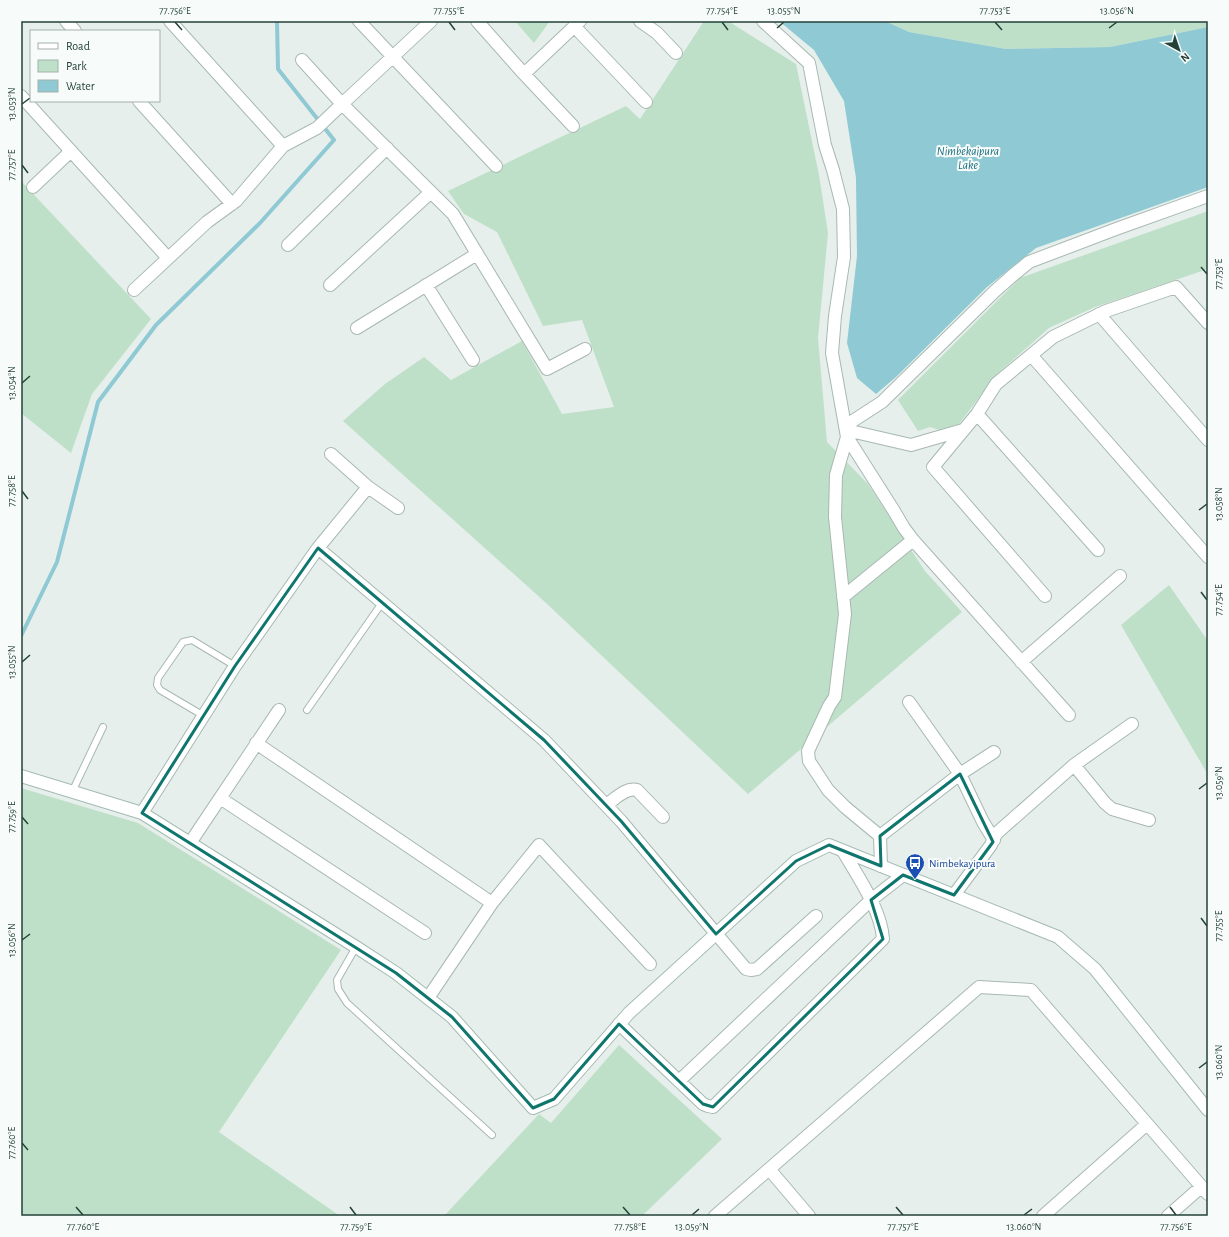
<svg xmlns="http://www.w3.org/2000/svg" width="1229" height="1237" font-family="'Alegreya Sans',sans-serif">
	<rect width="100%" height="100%" fill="#e6efeb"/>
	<path fill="#bfe0c8" d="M515 21H550L534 43Z
		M704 21H728L796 64 819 175 828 233 818 338 827 442 868 484 925 571 962 612 748 794 545 602 343 421 385 384 424 357 451 380 522 341 562 414 614 407 582 320 543 326 497 232 464 214 448 191 626 106 640 119Z
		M885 21H1208V27L1110 47 1006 49 909 32Z
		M21 181 151 319 92 394 71 453 21 413Z
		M1208 211V269L1095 307 1049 328 997 374 959 424 939 430 930 427 918 431 898 400 1020 278Z
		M1169 585 1208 641V775L1121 625Z
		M21 788 138 823 341 950 219 1132 340 1216H21Z
		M619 1045 722 1139 642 1216H444L539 1114 551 1123Z"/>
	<path fill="#8ec9d4" d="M779 21H885L909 32 1006 49 1110 47 1208 27V187L1036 248 987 287 896 377 876 394 857 378 847 343 857 256 856 178 844 101 814 50Z"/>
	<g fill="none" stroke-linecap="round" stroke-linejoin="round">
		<path stroke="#8ec9d4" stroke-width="4" d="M21 636 57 562 98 402 156 325 260 223 334 140 278 69 277 21"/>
		<g stroke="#a8b8b2" stroke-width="8">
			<path id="lane" d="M307 710 382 603
				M204 716 160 690 157 685 158 678 183 642 192 640 235 666
				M72 792 103 727
				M356 947 337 980 338 989 347 1003 492 1135"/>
		</g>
		<g stroke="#a8b8b2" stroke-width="14">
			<path id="street" d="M66 21 75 31
				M170 21 283 146
				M359 21 496 166
				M431 21 342 104 453 214 547 369 585 349
				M477 21 524 74 580 21
				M640 21 657 33 676 53
				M763 21 809 63 825 145 833 170 843 209 844 257 835 316 832 353 847 437 836 475 835 517 845 614 835 697 829 706 808 751 809 761 828 790 845 807 880 836 881 866
				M574 26 646 102
				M524 74 573 126
				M21 96 168 258
				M139 101 232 204
				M33 187 71 151
				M288 245 387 148
				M330 285 431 192
				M426 285 473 360
				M134 290 207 222 236 201 283 146 317 128 342 104 302 60
				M1099 314 1208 440
				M357 328 477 254
				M1031 355 1208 557
				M977 414 1098 550
				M845 426 882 402 995 291 1012 276 1029 262 1116 229 1208 196
				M846 430 911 445 963 430
				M847 437 894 511 904 528 913 540 1069 715
				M331 454 368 487 398 508
				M318 548 544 740 621 821 746 969 751 970 757 969 816 916
				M1045 596 933 467 977 414 996 384 1053 337 1106 311 1176 287 1208 323
				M843 597 913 540
				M1021 662 1120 576
				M909 702 960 774 983 822 994 840
				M256 743 492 903 539 845 650 964
				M1074 765 1105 803 1112 809 1149 820
				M220 798 425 933
				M606 805C615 799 626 787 637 790L663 817
				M142 813 235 666 318 548 368 487
				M880 836 960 774 994 752
				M190 843 279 710
				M954 895 991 845 994 837 998 832 1074 765 1132 724
				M428 998 492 903
				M619 1024 703 1104 708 1106 713 1107 883 939C881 909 858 877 843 851
				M679 1081 871 900 903 875
				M769 1169 809 1216
				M715 1216 979 987 1031 990 1208 1194
				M1043 1216 1147 1124
				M1168 1216 1201 1187"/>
		</g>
		<g stroke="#a4bbb3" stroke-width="14">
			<path id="secondary" d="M21 776 142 813 356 947 396 973 452 1017 533 1108 554 1099 629 1013 796 861 829 845 1058 937 1095 969 1208 1110"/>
		</g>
		<use href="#lane" stroke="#fff" stroke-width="6"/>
		<use href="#street" stroke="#fff" stroke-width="12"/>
		<use href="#secondary" stroke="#fff" stroke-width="12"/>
	</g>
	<path fill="none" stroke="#0f766e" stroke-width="3" stroke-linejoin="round" d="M318 548 544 740 621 821 716 934 796 861 829 845 881 866 880 836 960 774 993 842 954 895 903 875 871 900 883 939 713 1107 703 1104 619 1024 554 1099 533 1108 452 1017 396 973 142 813 235 666Z"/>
	<path fill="none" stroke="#24423a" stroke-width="1.5" d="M175 22 182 30M449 22 455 30M722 22 728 30M995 22 1002 30M777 28 784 22M1109 28 1117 22M22 104 30 98M22 165 28 173M1201 267 1207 274M22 383 30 376M22 491 28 499M1199 510 1207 504M1201 592 1207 600M22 662 30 655M1199 789 1207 783M22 817 28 824M1201 918 1207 926M22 940 30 934M1199 1068 1207 1062M22 1143 28 1150M76 1207 83 1215M350 1207 356 1215M623 1207 630 1215M896 1207 903 1215M1170 1207 1176 1215M692 1215 699 1209M1024 1215 1032 1209"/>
	<defs>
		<g id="bus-pin" transform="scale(1)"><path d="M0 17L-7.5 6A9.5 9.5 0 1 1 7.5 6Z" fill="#1a4fb4" stroke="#f7fbf9"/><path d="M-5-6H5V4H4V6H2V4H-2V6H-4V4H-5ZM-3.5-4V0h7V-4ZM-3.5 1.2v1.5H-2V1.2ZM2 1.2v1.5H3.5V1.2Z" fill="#fff"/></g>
	</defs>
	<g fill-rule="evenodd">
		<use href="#bus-pin" x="915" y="863"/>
	</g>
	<g text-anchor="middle" stroke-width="4" stroke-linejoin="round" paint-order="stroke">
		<g font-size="11" fill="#164399" stroke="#f7fbf9" text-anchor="start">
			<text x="929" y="867">Nimbekayipura</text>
		</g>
		<g font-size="12" font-style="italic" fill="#1c6f80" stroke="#f7fbf9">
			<text x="968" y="155">Nimbekaipura<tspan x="968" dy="14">Lake</tspan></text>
		</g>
	</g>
	<rect width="1229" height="1237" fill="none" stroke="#f7fbf9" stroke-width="44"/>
	<rect x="30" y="30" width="130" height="72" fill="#f7fbf9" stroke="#a3b1ad"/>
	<rect x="38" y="43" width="20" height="6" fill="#ffffff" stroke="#a3b1ad"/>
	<text x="66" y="50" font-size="12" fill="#24423a">Road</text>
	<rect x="38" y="60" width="20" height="12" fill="#bfe0c8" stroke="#a3b1ad"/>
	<text x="66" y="70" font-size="12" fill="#24423a">Park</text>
	<rect x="38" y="80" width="20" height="12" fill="#8ec9d4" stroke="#a3b1ad"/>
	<text x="66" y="90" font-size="12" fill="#24423a">Water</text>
	<g transform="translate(1179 50) rotate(140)" stroke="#f7fbf9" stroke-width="3" paint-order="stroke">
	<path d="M0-3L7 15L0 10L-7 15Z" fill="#24423a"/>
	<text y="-6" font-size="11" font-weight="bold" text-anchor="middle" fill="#24423a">N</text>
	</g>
	<rect x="22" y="22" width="1185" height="1193" fill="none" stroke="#24423a" stroke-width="1.5"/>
	<g font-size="10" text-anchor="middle" fill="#24423a">
		<text x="175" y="14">77.756°E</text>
		<text x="449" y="14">77.755°E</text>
		<text x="722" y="14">77.754°E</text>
		<text x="784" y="14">13.055°N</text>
		<text x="995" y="14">77.753°E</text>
		<text x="1117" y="14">13.056°N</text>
		<text transform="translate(11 104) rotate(-90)" y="4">13.053°N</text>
		<text transform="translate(11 165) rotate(-90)" y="4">77.757°E</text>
		<text transform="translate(1218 274) rotate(-90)" y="4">77.753°E</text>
		<text transform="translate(11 383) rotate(-90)" y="4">13.054°N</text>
		<text transform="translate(11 491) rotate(-90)" y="4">77.758°E</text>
		<text transform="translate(1218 504) rotate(-90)" y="4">13.058°N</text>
		<text transform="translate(1218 600) rotate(-90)" y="4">77.754°E</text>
		<text transform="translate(11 662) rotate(-90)" y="4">13.055°N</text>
		<text transform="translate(1218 783) rotate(-90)" y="4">13.059°N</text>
		<text transform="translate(11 817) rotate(-90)" y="4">77.759°E</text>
		<text transform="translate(1218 926) rotate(-90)" y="4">77.755°E</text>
		<text transform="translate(11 940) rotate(-90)" y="4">13.056°N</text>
		<text transform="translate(1218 1062) rotate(-90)" y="4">13.060°N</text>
		<text transform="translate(11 1143) rotate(-90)" y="4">77.760°E</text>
		<text x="83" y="1230">77.760°E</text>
		<text x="356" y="1230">77.759°E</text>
		<text x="630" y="1230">77.758°E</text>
		<text x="692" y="1230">13.059°N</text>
		<text x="903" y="1230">77.757°E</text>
		<text x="1024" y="1230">13.060°N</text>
		<text x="1176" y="1230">77.756°E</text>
	</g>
</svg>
